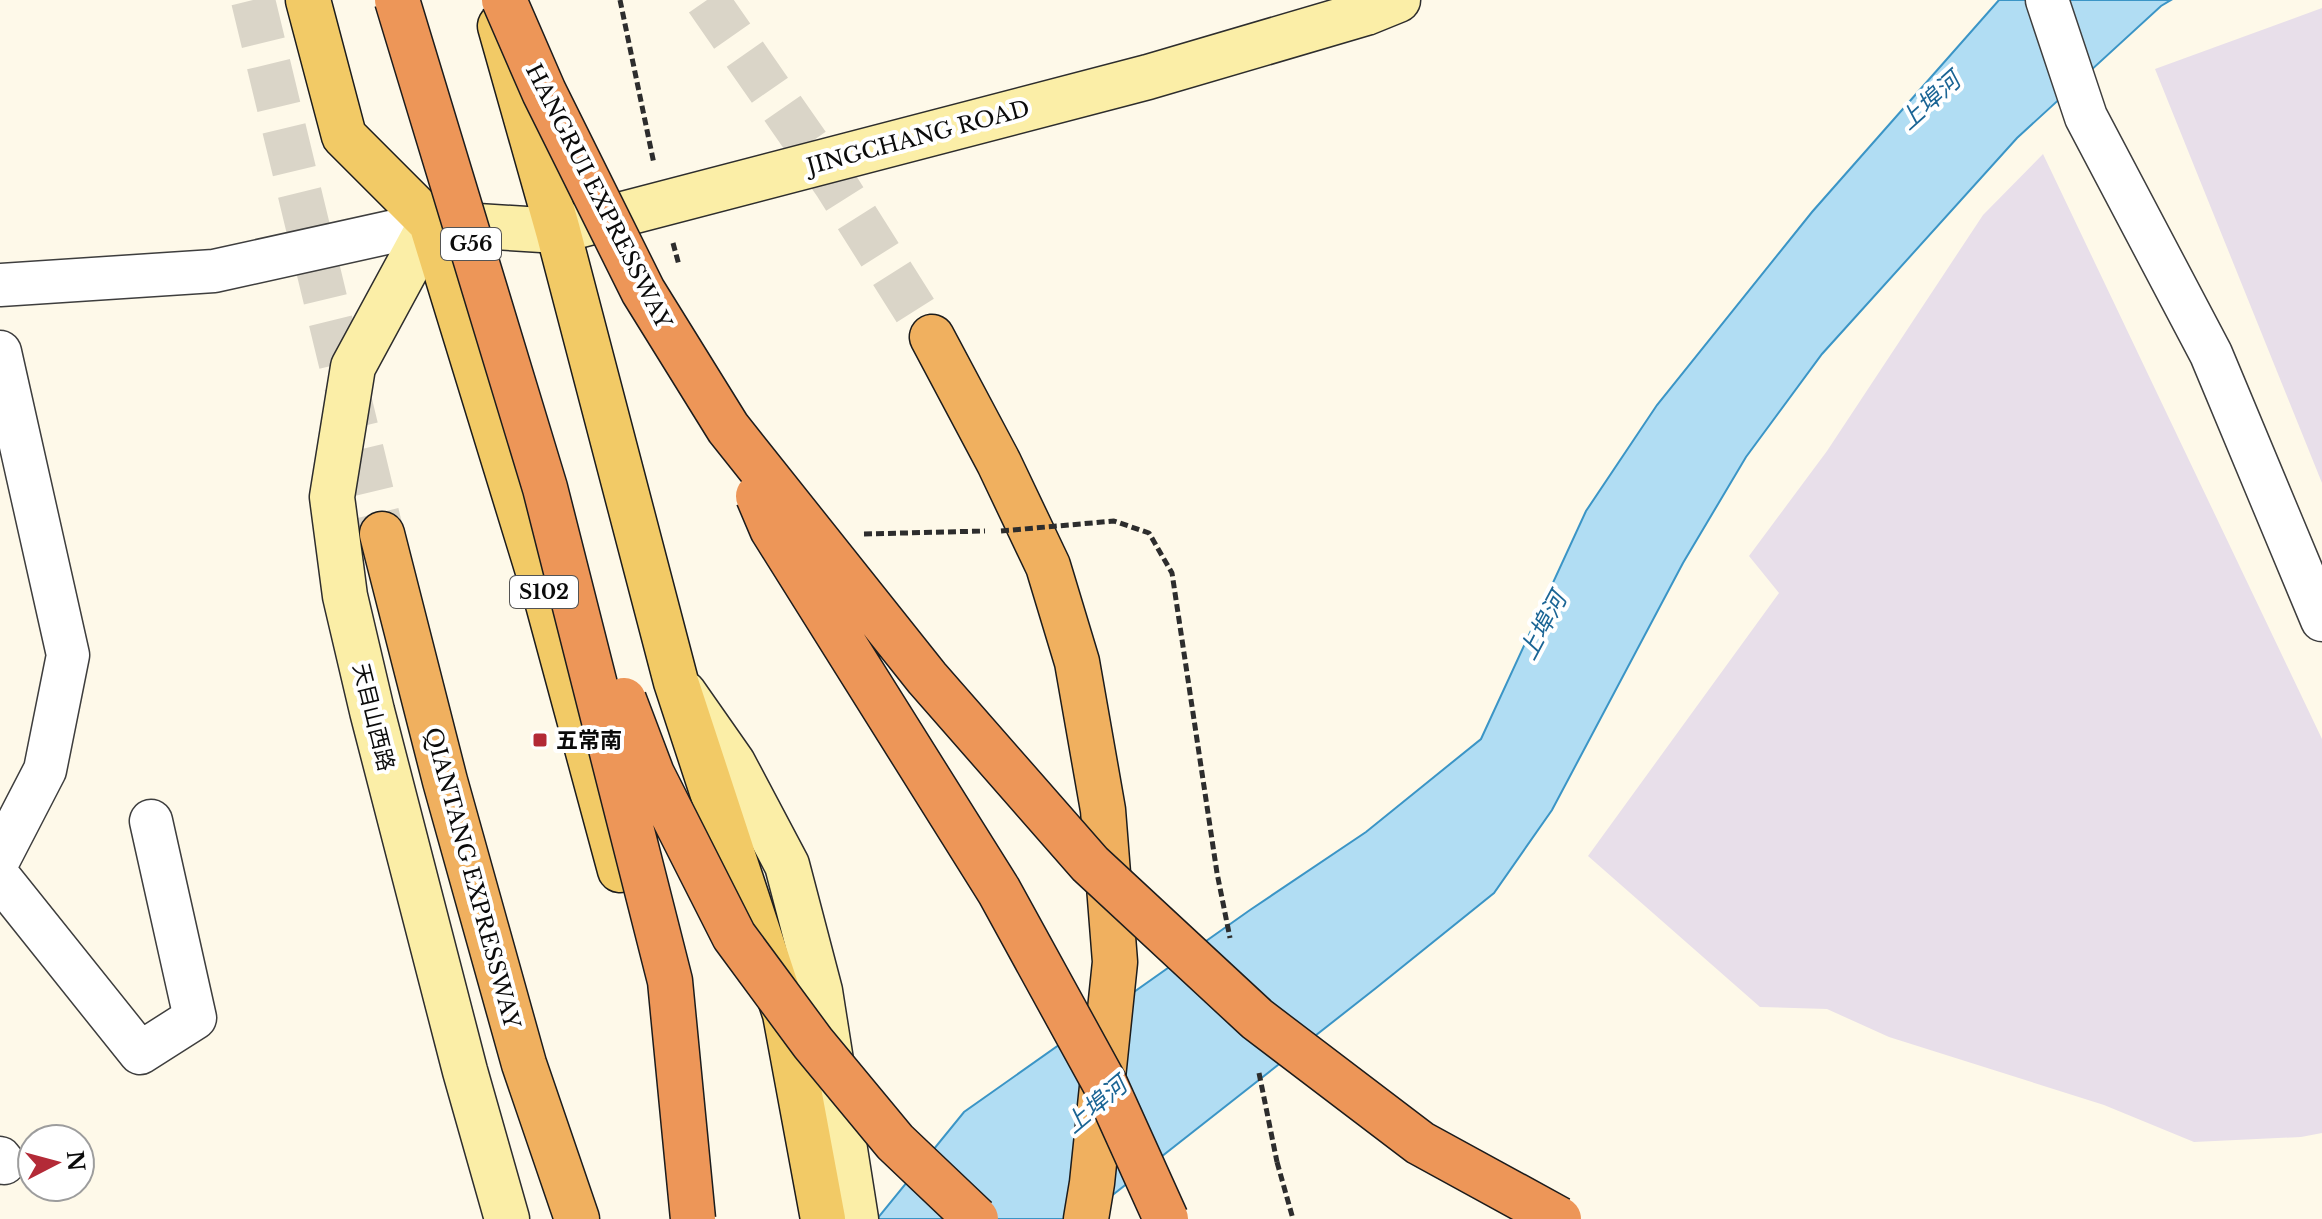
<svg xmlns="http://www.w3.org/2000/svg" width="2322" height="1219" font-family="'Libre Baskerville','Noto Sans SC',serif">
	<rect width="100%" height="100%" fill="#fef9e9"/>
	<path fill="#e8dfea" d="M2322 8V483L2155 69Z
		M2043 154 2322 739V1133L2301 1137 2194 1142 2104 1105 1889 1037 1827 1009 1760 1007 1588 856 1779 593 1749 556 1827 451 1983 215Z"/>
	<path fill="#b1ddf3" stroke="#3b95c6" stroke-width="2" d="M1999 0H2171L2161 6 2017 138 1822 354 1746 457 1683 563 1552 810 1494 893 1376 988 1105 1201 1090 1219H877L964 1112 1250 910 1366 832 1481 739 1586 511 1657 405 1812 212Z"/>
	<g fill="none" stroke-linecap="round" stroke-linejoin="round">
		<path stroke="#dad5c8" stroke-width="44" stroke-dasharray="44 22" stroke-linecap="butt" d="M253 0 382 534
			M707 0 836 185 932 337"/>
		<g stroke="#3e3e3e" stroke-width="45">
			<path id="minor" d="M2047 0 2086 117 2211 354 2322 620
				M0 285 214 271 431 223
				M0 352 68 655 45 770 0 857
				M0 878 140 1053 195 1018 151 821
				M0 1158 4 1163"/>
		</g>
		<g stroke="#2d2d2d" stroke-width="47">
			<path id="secondary" d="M684 693 733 763 787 865 820 991 856 1219
				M507 1219 465 1071 372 711 345 596 332 497 353 367 431 223 558 231 1148 77 1366 13 1398 0"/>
		</g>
		<g stroke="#1c1c1c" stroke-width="47">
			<path id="primary" d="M308 0 344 136 431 223 548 604 620 870
				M500 26 558 231 676 682 785 1014 823 1219"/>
		</g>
		<g stroke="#1c1c1c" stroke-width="47">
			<path id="trunk" d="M932 337 999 463 1048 566 1077 662 1103 810 1115 962 1092 1183 1086 1219
				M382 534 445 781 524 1064 577 1219"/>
		</g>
		<path stroke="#2d2d2d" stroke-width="5" stroke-dasharray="8 4" stroke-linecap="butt" d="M620 0 654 164
			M673 243 679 265
			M864 534 985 531
			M1277 1162 1293 1219"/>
		<use href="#minor" stroke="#fff" stroke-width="42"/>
		<use href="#secondary" stroke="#fbeea7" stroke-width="44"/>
		<use href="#primary" stroke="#f2ca66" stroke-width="44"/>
		<use href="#trunk" stroke="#f0b05f" stroke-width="44"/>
		<g stroke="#1c1c1c" stroke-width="47" stroke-linecap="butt">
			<path id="motorway-bridge" d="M397 0 545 488 670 981 693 1219
				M504 0 544 92 643 291 728 428 927 678 1090 864 1257 1019 1420 1143 1559 1219
				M758 496 772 529 999 891 1105 1084 1166 1219
				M624 700 652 774 734 936 813 1043 895 1142 976 1219"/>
		</g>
		<path stroke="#2d2d2d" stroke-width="5" stroke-dasharray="8 4" stroke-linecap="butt" d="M1001 531 1114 521 1149 533 1172 573 1217 873 1230 938
			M1259 1073 1277 1162"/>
		<use href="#motorway-bridge" stroke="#ed9658" stroke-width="44"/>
	</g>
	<rect fill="#b32a37" stroke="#fff" stroke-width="3" x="532" y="732" width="16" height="16" rx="4"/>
	<g text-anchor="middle" stroke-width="8" stroke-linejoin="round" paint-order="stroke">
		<g fill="#fff" stroke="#545454" stroke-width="2">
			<rect x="441" y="228" width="60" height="32" rx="6"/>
			<rect x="510" y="576" width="68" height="32" rx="6"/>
		</g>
		<g font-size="20" font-weight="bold" fill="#0b0b0b">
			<text x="471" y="251">G56</text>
			<text x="544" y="599">S102</text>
		</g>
		<g font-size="22" fill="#0b0b0b" stroke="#fff">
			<text transform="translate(918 137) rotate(-15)" y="8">JINGCHANG ROAD</text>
			<text transform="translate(599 196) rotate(63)" y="8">HANGRUI EXPRESSWAY</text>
			<text transform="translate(374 717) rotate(76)" y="8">天目山西路</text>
			<text transform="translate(473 878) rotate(75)" y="8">QIANTANG EXPRESSWAY</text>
		</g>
		<g font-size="22" font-weight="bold" fill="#0b0b0b" stroke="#fff" text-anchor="start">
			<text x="556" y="748">五常南</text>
		</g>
		<g font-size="24" font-style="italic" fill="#1b6595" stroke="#fff">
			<text transform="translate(1930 101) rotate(-42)" y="8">上埠河</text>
			<text transform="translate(1543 626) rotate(-62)" y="8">上埠河</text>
			<text transform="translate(1096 1105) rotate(-40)" y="8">上埠河</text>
		</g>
	</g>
	<g transform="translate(56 1163) rotate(84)"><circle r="38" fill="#ffffff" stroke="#9d9d9d" stroke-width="2"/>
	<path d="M0-6L14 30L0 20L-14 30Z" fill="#b32a37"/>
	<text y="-12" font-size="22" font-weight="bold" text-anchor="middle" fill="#0b0b0b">N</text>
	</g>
</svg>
